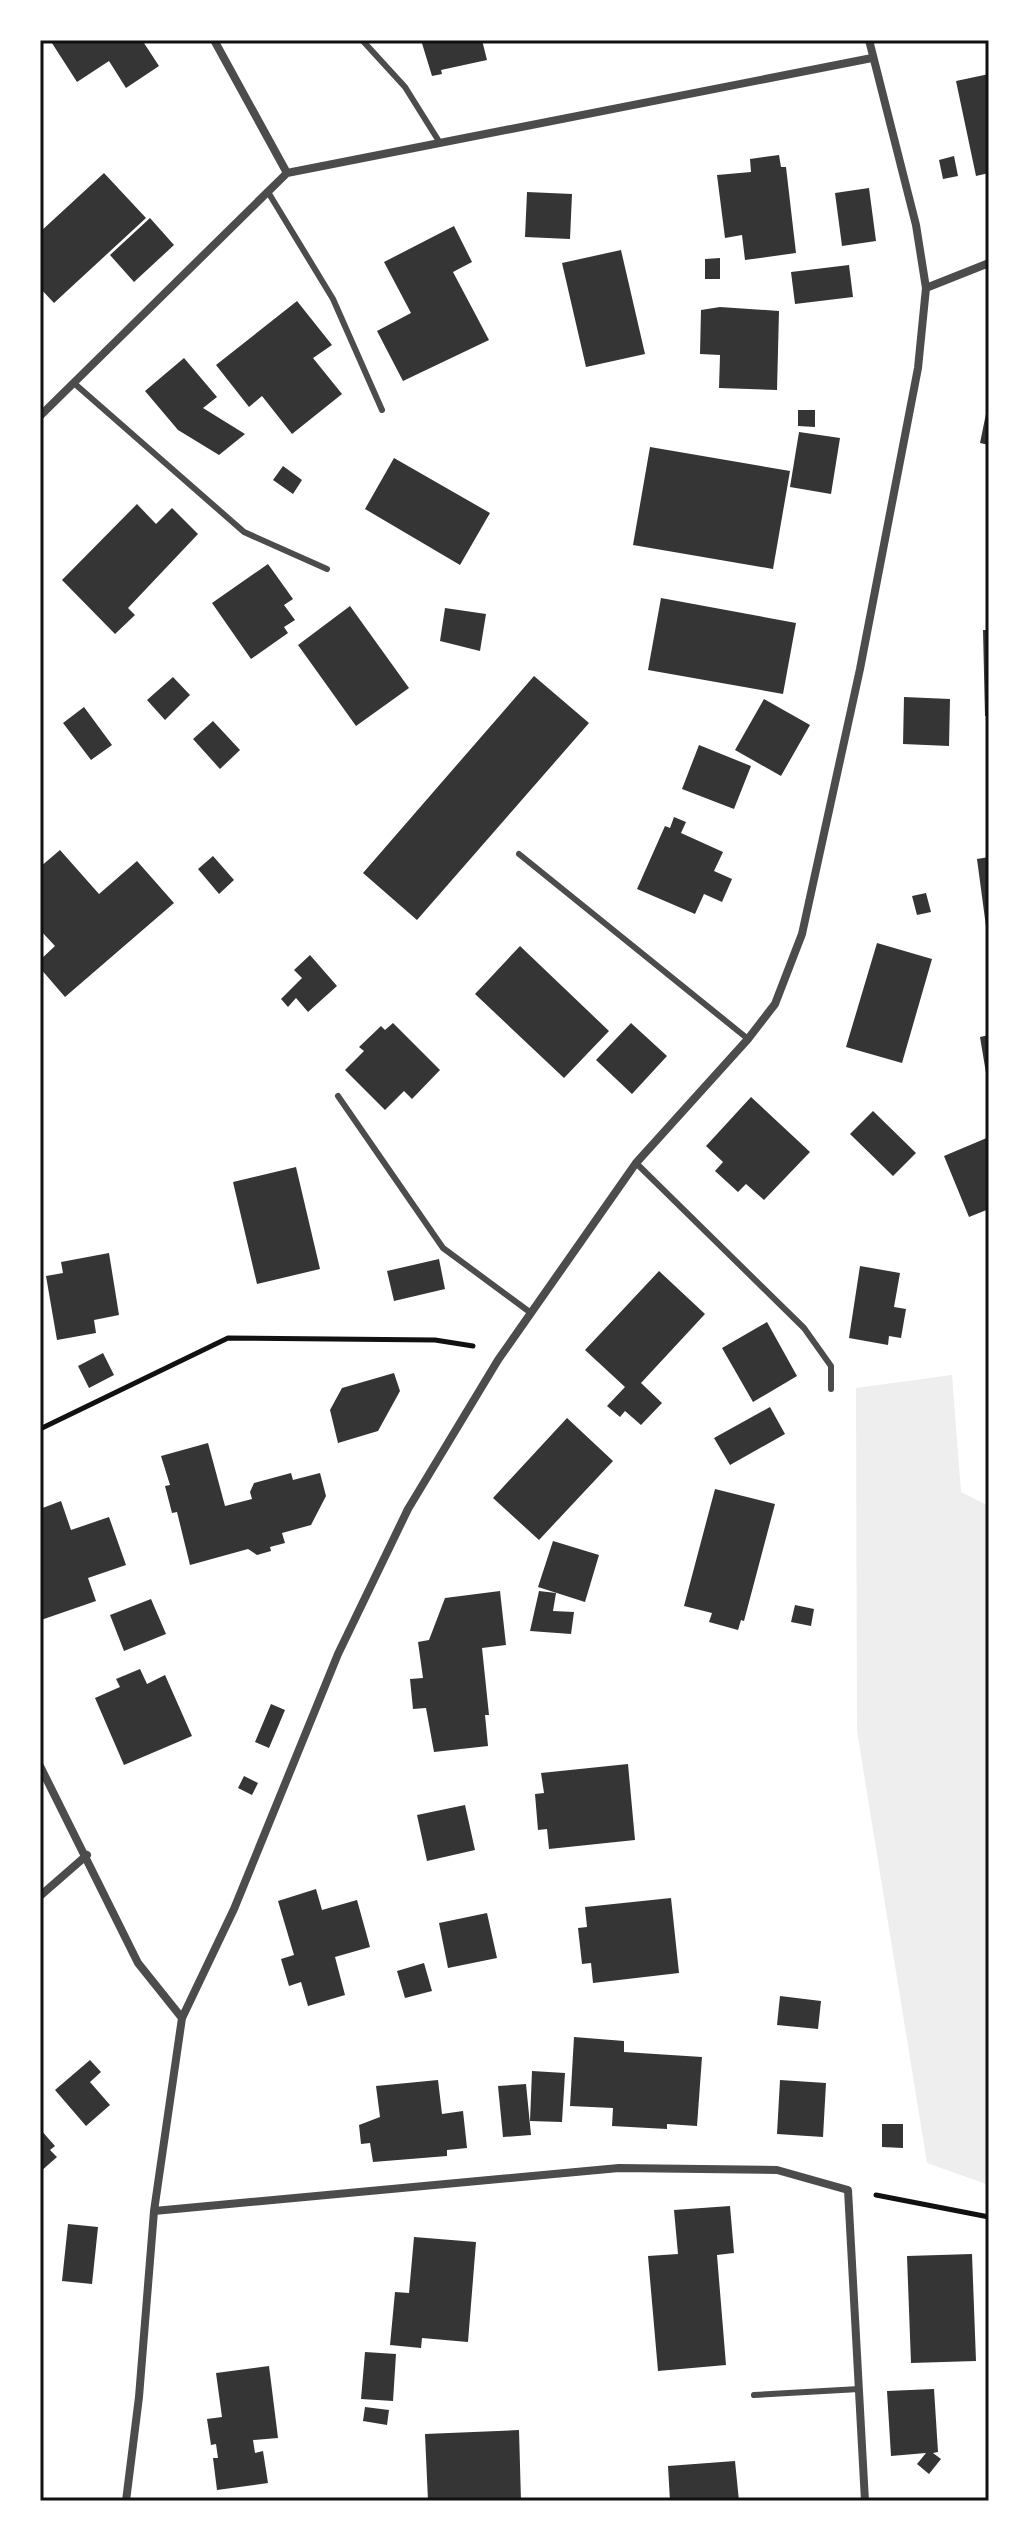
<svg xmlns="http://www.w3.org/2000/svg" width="1029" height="2541" font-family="'Playfair Display',serif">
	<rect width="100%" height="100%" fill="#fff"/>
	<path fill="#eee" d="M952 1375 961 1492 989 1506V2185L927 2163 857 1731 856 1388Z"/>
	<path fill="#353535" d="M50 40H142L159 66 126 88 109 61 77 82Z
		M421 40H482L487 60 441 70 442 74 432 76Z
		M989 74V173L976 176 956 81Z
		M779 155 781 167H786L796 253 745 260 742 235 725 238 717 175 751 172 750 159Z
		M954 156 958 176 943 179 939 160Z
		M104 173 146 218 54 303 40 288V232Z
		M869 188 876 241 842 246 835 193Z
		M527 192 572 194 570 239 525 237Z
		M150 218 174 245 134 282 110 255Z
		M454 226 472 262 453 272 489 340 403 381 377 331 411 313 384 262Z
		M621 250 645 354 586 367 562 263Z
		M720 258V279H705V259Z
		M849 265 853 297 795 304 791 272Z
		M297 301 332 345 313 358 342 394 292 434 262 396 249 407 216 365Z
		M720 307 779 311 777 390 719 388 720 355 700 354 701 310Z
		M184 358 217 397 203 408 245 434 219 455 178 430 145 391Z
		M988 404H989V445L980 443Z
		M798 410H815V427L798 426Z
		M799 432 840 438 831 494 790 487Z
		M650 447 790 471 773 569 633 545Z
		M394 458 490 513 460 565 365 509Z
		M283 466 302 480 293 494 273 480Z
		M137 504 156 524 172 508 198 534 128 608 135 615 115 634 62 580Z
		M268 564 293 599 284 605 295 620 284 627 288 633 251 659 212 603Z
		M661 598 796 623 783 694 648 670Z
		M350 606 409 688 356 726 298 645Z
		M445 608 486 614 480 651 440 641Z
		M983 630H989V716H985Z
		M534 676 589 723 417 920 363 873Z
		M173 677 190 695 165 720 147 700Z
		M904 697 950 699 949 746 903 744Z
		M764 699 810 725 781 776 735 750Z
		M84 707 112 745 91 760 63 723Z
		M213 721 240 750 220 769 193 739Z
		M699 745 751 766 734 809 682 789Z
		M674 817 686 822 681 833 723 852 714 871 732 879 722 902 704 894 695 914 637 889 665 826 670 828Z
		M60 850 99 894 137 861 174 903 65 997 40 968V960L55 946 40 930V867Z
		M213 856 234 880 219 894 198 869Z
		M989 857V934H987L977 859Z
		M926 893 931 912 917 915 912 896Z
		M877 943 932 959 902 1063 846 1047Z
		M520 946 609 1031 564 1078 475 994Z
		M310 955 337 986 308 1012 296 998 288 1007 281 999 302 978 294 970Z
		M393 1023 440 1070 412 1099 404 1091 385 1110 345 1070 364 1051 359 1047 381 1026 385 1030Z
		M631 1023 667 1056 632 1094 596 1060Z
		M989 1035V1079H987L980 1037Z
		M751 1097 810 1152 764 1200 746 1184 738 1192 715 1171 723 1162 706 1146Z
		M873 1111 916 1153 893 1176 850 1134Z
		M989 1137V1209L969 1217 944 1156Z
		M296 1167 320 1269 257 1284 233 1182Z
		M109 1253 119 1315 94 1320 96 1333 57 1340 46 1276 63 1273 61 1262Z
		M439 1259 445 1289 394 1301 387 1271Z
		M860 1266 900 1273 894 1307 906 1309 901 1338 889 1336 888 1345 849 1338Z
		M659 1271 705 1314 641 1383 662 1403 641 1425 625 1411 620 1417 607 1406 625 1387 585 1350Z
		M767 1322 797 1376 753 1402 722 1348Z
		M103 1353 114 1375 89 1388 78 1366Z
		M394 1373 400 1391 378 1431 338 1443 330 1410 342 1388Z
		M770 1407 785 1434 730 1465 714 1438Z
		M567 1418 613 1461 539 1540 493 1498Z
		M208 1443 225 1506 252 1499 250 1492 254 1483 291 1473 293 1480 320 1473 326 1496 311 1525 282 1533 285 1543 270 1547 271 1551 257 1555 248 1549 190 1565 177 1512 172 1513 165 1486 170 1485 161 1456Z
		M715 1489 775 1504 744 1621 741 1620 738 1630 709 1622 712 1613 684 1606Z
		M61 1501 71 1530 109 1517 126 1565 88 1578 96 1601 41 1620 40 1509Z
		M553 1541 599 1555 585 1602 538 1587Z
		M500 1591 506 1645 482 1648 489 1715H485L488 1746 434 1752 426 1708 413 1709 410 1679 423 1678 418 1642 429 1640 445 1598Z
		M539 1591 556 1593 553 1611 574 1612 571 1634 530 1631Z
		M151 1599 166 1634 124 1651 110 1615Z
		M795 1605 814 1609 811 1626 791 1622Z
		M140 1669 147 1684 165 1675 192 1736 124 1765 95 1698 120 1687 116 1679Z
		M271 1704 285 1710 269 1748 255 1742Z
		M628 1764 635 1840 549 1849 547 1829 538 1830 535 1794 544 1793 541 1773Z
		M244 1776 258 1783 252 1795 238 1788Z
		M465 1805 475 1850 427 1861 417 1815Z
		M316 1889 322 1910 357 1900 370 1947 335 1957 345 1995 308 2006 301 1982 289 1986 281 1959 294 1955 278 1901Z
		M671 1898 679 1973 593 1983 591 1963 582 1964 578 1928 587 1927 585 1907Z
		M487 1913 497 1958 448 1968 439 1923Z
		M424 1963 432 1991 405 1998 397 1971Z
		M780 1996 821 2001 818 2029 777 2025Z
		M574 2037 624 2041V2052L702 2057 697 2126 667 2124V2129L612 2126 613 2108 570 2106Z
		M90 2060 101 2072 90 2082 110 2105 86 2126 55 2090Z
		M532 2071 565 2073 562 2122 530 2121Z
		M438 2080 442 2114 463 2111 467 2148 447 2150V2156L373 2162 370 2143 361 2144 359 2125 380 2117 376 2086Z
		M780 2080 826 2083 823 2137 777 2134Z
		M526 2084 531 2135 503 2137 498 2086Z
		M882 2124H903V2148L882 2147Z
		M40 2129 55 2146 50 2150 57 2157 40 2172Z
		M730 2206 734 2253 717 2255 726 2365 658 2371 648 2256 678 2254 674 2210Z
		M68 2224 98 2227 92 2284 62 2281Z
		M414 2237 476 2242 468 2342 422 2338 421 2348 390 2345 395 2292 409 2293Z
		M972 2254 976 2361 911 2363 907 2256Z
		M365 2352 396 2354 393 2401 361 2399Z
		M269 2366 278 2438 253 2440 255 2453 263 2451 268 2483 217 2490 213 2458H218L216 2444 211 2445 207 2419 222 2417 216 2373Z
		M934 2389 938 2452 933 2453 941 2459 929 2474 917 2464 926 2453 891 2456 887 2391Z
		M365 2407 389 2410 387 2425 363 2421Z
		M519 2430 521 2501H428L425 2434Z
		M735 2461 739 2501H670L668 2466Z"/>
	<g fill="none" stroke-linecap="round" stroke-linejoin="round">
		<path stroke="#111" stroke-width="5" d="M40 1429 228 1338 435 1340 473 1346
			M876 2195 989 2217"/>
		<path stroke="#4c4c4c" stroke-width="6" d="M362 40 405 87 440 143
			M268 192 333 299 382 410
			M75 384 244 532 327 569
			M519 854 748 1039
			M338 1096 443 1248 531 1313
			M636 1163 804 1328 831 1366V1389
			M754 2395 859 2389"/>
		<path stroke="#4c4c4c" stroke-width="8" d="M214 40 287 173
			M926 288 989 263
			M40 416 287 173 872 58
			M40 1766 138 1963 182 2018
			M40 1896 87 1855
			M154 2211 619 2168 777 2170 848 2190 865 2501
			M126 2501 139 2397 154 2211 182 2018 234 1909 338 1654 408 1509 498 1360 636 1163 748 1039 775 1004 802 934 860 669 918 368 926 288 916 225 869 40"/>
	</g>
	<rect width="1029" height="2541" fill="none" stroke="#ffffff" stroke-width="84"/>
	<rect x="42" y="42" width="945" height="2457" fill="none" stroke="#111" stroke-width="3"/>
</svg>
